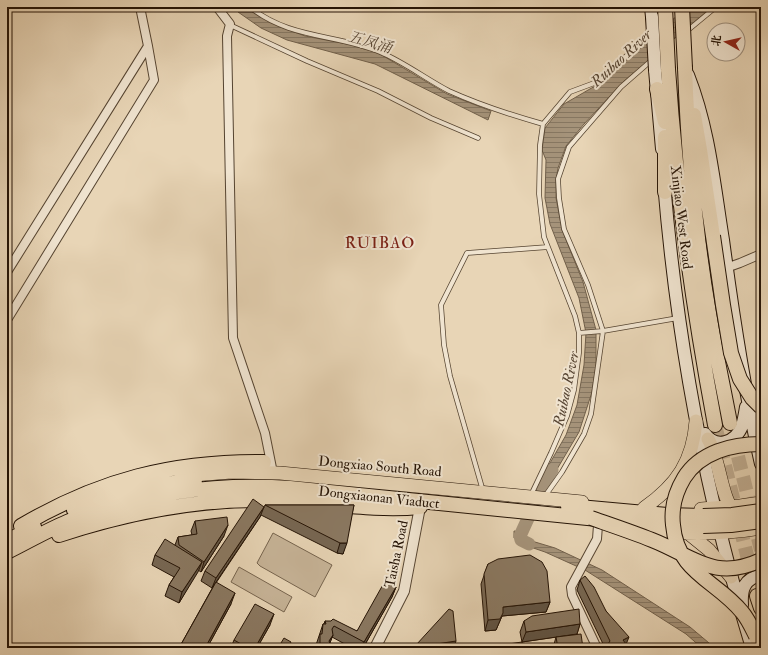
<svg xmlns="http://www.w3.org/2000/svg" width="768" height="655" font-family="'IM FELL Double Pica','Noto Serif SC',serif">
	<defs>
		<pattern id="water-rules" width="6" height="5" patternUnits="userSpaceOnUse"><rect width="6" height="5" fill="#a5937a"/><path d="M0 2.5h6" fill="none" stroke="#867762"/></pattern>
	</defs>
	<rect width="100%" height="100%" fill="#e8d5b6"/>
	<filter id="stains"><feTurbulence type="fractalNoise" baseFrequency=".005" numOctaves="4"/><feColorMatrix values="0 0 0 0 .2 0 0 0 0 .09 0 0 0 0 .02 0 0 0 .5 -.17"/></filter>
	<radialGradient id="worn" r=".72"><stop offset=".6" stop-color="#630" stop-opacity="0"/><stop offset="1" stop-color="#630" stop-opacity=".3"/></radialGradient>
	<path fill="#c7b498" stroke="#76644e" d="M273 533 332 565 315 597 260 566 257 563Z
		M239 567 292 597 284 612 231 582Z"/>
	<path fill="url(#water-rules)" stroke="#71604b" d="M234 7H247L257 15 281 27 305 36 352 45 380 54 447 94 491 111 488 120 375 64 287 40 261 28 238 12Z
		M687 7H712L624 81 584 124 566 146 558 168 556 180V198L562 230 583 282 596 330V365L592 392 579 432 547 486 538 484 566 435 577 405 584 365 586 333 579 298 550 224 545 198 546 160 542 150 545 128 564 104 602 82Z
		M514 531 526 532 525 539 555 548 602 570 690 627 715 648H702L686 634 585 570 545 552 519 543 514 538Z"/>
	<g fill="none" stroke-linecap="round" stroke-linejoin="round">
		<path stroke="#a5937a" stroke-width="13" d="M529 544 521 540 520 536 545 481 552 470"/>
		<path stroke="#c1ae93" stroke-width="14" stroke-dasharray="14 7" stroke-linecap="butt" d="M715 425 757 596
			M733 436 761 550"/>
		<g stroke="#554431" stroke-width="5.5">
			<path id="service" d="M250 7C289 39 337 34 380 52 404 62 426 79 449 91 480 105 511 115 543 124L540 145 539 194 544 237 575 316 579 333V353L574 390 567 416 551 453 531 495
				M230 25 307 61 378 91 431 118 478 138
				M687 31 716 7
				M543 124 570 92 597 82 650 35
				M579 333 603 331 678 318
				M483 491 450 376 444 345 441 305 467 253 548 247
				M545 496 562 472 584 434 591 414 603 331 588 285 564 229 559 198 558 179 569 147 621 87 653 59"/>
		</g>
		<g stroke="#554431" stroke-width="10">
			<path id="minor" d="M140 7 148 46
				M217 7 230 24 227 36 233 338 265 433 273 473
				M726 268 740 263 761 254
				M7 272 148 46 154 80 7 320
				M597 648 572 595 571 587 597 539 598 525"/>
		</g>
		<g stroke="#554431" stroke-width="12">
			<path id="tertiary" d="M375 648 404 591 420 507"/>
		</g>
		<g stroke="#241305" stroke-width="14">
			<path id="secondary" d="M651 7 652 17
				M655 70 662 149
				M688 75C709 128 714 184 723 240 733 315 744 390 761 464
				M664 183C677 341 706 497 752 648
				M705 434C716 450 736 442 742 426 744 420 745 413 746 407
				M742 605C741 589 744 579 761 575"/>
		</g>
		<g stroke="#241305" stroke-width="14">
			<path id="primary" d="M708 439C720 458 721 502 736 513
				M181 476 231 472 280 473 582 502
				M644 508C677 485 693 461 696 421
				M701 509 740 506 761 503
				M635 529C677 534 719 535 761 528
				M688 533 709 550 731 577"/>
		</g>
		<g stroke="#241305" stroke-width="16">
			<path id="trunk" d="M685 68C688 150 695 232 709 313 715 349 723 386 730 423
				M668 69C676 189 693 307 715 425
				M657 89 665 122
				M694 115 700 150 713 236
				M665 137V192
				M568 506 667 515 703 516
				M74 510C112 493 153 485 195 480
				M21 526C99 480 172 461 264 462
				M59 535C126 513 195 499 265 500 317 500 368 512 420 507
				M7 541 34 527
				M7 552C27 542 46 531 67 522 136 493 214 483 290 488L647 524 703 526
				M757 596 761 608
				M756 636 760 648"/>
		</g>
		<use href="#service" stroke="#f0e4d0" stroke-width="4"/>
		<use href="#minor" stroke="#f0e4d0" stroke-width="8"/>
		<use href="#tertiary" stroke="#f0e4d0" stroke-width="10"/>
		<use href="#secondary" stroke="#f0e4d0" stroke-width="12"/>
		<use href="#primary" stroke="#e8d5b6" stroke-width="13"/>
		<use href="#trunk" stroke="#e8d5b6" stroke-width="14"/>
		<g stroke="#241305" stroke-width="14" stroke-linecap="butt">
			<path id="secondary-bridge" d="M652 17 655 70"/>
		</g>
		<g stroke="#241305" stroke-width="16" stroke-linecap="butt">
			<path id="trunk-bridge" d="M665 7 668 69
				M682 7 685 68
				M713 236 723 305 731 353 740 379 752 398 761 407
				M703 516 732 515 761 511
				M591 518C611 525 632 532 652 540 693 556 714 582 761 560
				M703 526 731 525 761 521
				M756 636C752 628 748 619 742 612 716 580 677 573 673 525 671 508 675 493 684 478 700 452 732 444 761 444"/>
		</g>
		<use href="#secondary-bridge" stroke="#f0e4d0" stroke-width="12"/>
		<use href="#trunk-bridge" stroke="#e8d5b6" stroke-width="14"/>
	</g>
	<path fill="#776753" stroke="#241305" d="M265 505H354L343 554 337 553 261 515 260 517 216 583 231 604 207 648H179L214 585 212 588 201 581 205 571 264 507Z
		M195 521 224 536 201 572 198 570 179 603 165 596 169 585 174 577 152 565 155 555 175 545 178 537 192 535 191 531Z
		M488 564 550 602 546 612 502 616 496 630 485 631 481 584Z
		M580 580 606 611 629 648H605L577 590Z
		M396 587 392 597 363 648H352L332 637 328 648H315L323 624H324L325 621 357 631Z
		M524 621 580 624 577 634 522 642 520 632Z
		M270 625 257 648H227L232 645 234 640Z
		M556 637 583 648H553Z"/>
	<path fill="#615444" stroke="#241305" d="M264 507 260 517 212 588 216 578Z
		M228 525 224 536 201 572 204 562Z
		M340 543H347L343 554 337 553Z
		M202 562 198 572 179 603 182 592Z
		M396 587 392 597 363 648H362L364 642Z
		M235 593 231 604 207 648H205Z
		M550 602 546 612 502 616 496 630 485 631 488 620 503 607Z
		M274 614 270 625 257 648H255Z
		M580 624 577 634 522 642 526 632Z
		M333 635 328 648H326L329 641Z
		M629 637 625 647 623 640Z
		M456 641 454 648H417V647Z"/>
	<path fill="#8a7861" stroke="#241305" d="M253 499 264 507 216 578 205 571Z
		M265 505H354L347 543H340Z
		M227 517 228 525 204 562 179 545 178 537 197 534 195 521Z
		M165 539 202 562 182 592 169 585 180 568 155 555Z
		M530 555 542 562 547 571 550 602 503 607V613L500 619 488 620 484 574 488 564 498 559Z
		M585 576 594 587 606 611 629 637 623 640 629 648H609L608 644 610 641 580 580Z
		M385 581 396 587 364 642 334 626 332 629 333 635 329 641 330 644 326 648H316V644H320V634H322L323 624H326L325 621H331L333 619 357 631Z
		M216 582 235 593 205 648H179Z
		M255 604 274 614 255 648H248L234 640Z
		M449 609 453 611 456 641 417 647 416 645Z
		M579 609 580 624 526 632 524 621 532 616Z
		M581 634 583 648H558L556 637Z
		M284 638 291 642 289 646 293 648H278Z
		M522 642 523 648H502V645Z
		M230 643 238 648H227Z"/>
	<g text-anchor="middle" stroke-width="4" stroke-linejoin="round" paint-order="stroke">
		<g font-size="14" fill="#241305" stroke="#f0e4d0">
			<text transform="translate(682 217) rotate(83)" y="5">Xinjiao West Road</text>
			<text transform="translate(380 466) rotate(5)" y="5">Dongxiao South Road</text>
			<text transform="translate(379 497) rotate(6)" y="5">Dongxiaonan Viaduct</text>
			<text transform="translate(396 554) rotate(-78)" y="5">Taisha Road</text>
		</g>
		<g font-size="15" font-style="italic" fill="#584634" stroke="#f0e4d0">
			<text transform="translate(370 42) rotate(16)" y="5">五凤涌</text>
			<text transform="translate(621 58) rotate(-43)" y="5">Ruibao River</text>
			<text transform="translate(566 389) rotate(-78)" y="5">Ruibao River</text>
		</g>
		<g font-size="16" letter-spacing="1" fill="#7a1f14" stroke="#f0e4d0">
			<text x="380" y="248">RUIBAO</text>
		</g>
	</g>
	<rect width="768" height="655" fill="none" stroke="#e8d5b6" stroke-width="24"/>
	<rect x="8" y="8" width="752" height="639" fill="none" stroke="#241305" stroke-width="2"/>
	<rect x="12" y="12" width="744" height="631" fill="none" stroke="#241305"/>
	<g transform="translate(726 42) rotate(278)"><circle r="19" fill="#f0e4d0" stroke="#9e907f"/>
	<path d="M0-3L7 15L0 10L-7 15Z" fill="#8f2418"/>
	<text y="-6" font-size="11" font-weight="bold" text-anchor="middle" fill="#241305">北</text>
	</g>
	<rect width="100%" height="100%" filter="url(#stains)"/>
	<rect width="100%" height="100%" fill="url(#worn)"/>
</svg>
